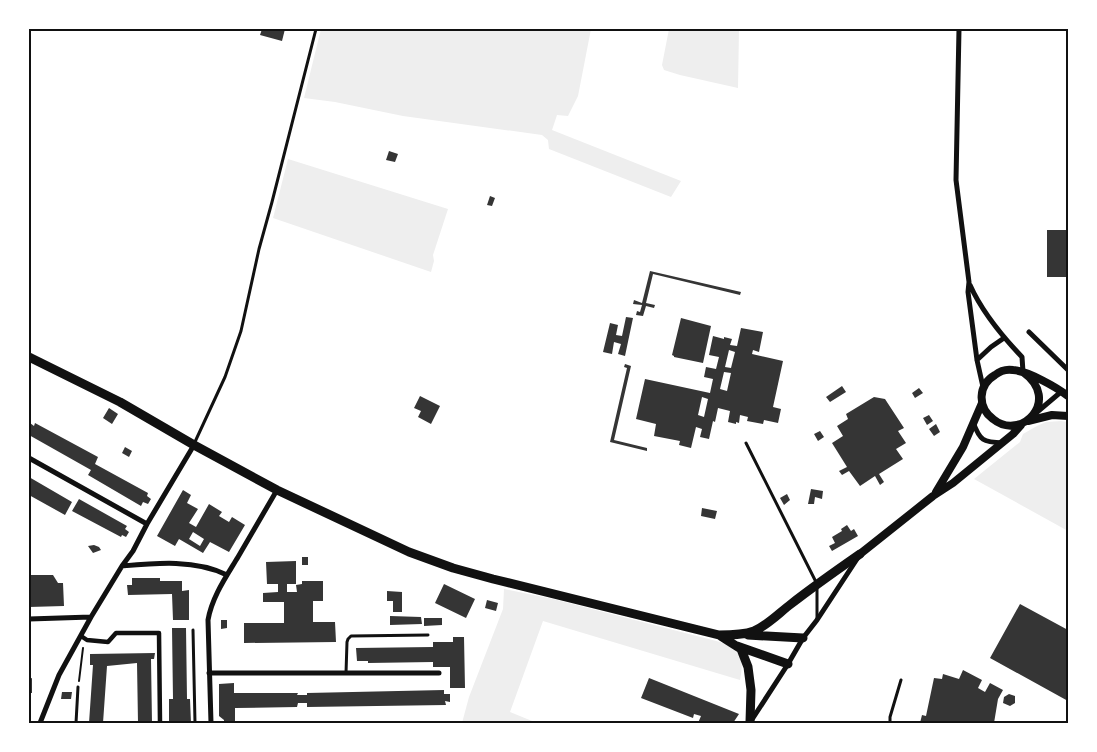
<svg xmlns="http://www.w3.org/2000/svg" width="1097" height="752" font-family="Quicksand,sans-serif">
	<rect width="100%" height="100%" fill="#fff"/>
	<path fill="#eee" d="M321 29H591L578 96 568 116 557 115 552 130 681 181 671 197 549 149 548 140 542 135 403 116 335 102 304 98Z
		M669 29H739L738 88 680 75 664 70 662 65Z
		M288 159 448 209 433 255 434 261 431 272 273 218Z
		M1061 421 1068 422V531L974 479 1020 442 1023 434 1037 426 1046 422Z
		M504 589 553 599 724 643C742 654 744 659 740 680L543 621 510 712 537 723H462L469 697 503 609Z"/>
	<path fill="#353535" fill-rule="evenodd" d="M262 29H285L282 41 260 35Z
		M389 151 398 154 395 162 386 160Z
		M490 196 495 198 492 206 487 205Z
		M1047 230H1068V277H1047Z
		M650 271 741 292 740 295 653 274 646 303 655 305 654 308 646 306 643 316 636 315 637 311 640 312 642 305 633 304 634 300 642 303Z
		M626 317 633 318 625 356 618 354 621 344 614 342 612 354 603 352 610 323 618 325 616 335 622 336Z
		M681 318 711 326 703 363 674 357V356L672 355Z
		M741 328 763 332 759 352 753 350 752 354 783 361 773 407 781 409 778 423 764 420 763 424 747 421 748 417 740 415 739 423 736 422V424L728 422 730 411 718 408 715 422 713 421 709 439 700 437 702 429 696 427 691 448 679 445 680 441 654 436 656 424 636 419 645 379 710 393 713 379 704 377 706 367 716 369 719 357 709 355 713 336 724 339V337L732 339 730 345 737 346ZM729 350 735 352 731 368 725 367ZM724 372 731 373 727 391 720 389ZM702 397 708 399 704 417 698 415Z
		M625 364 631 366 614 440 647 448V451L610 442 627 368 624 367Z
		M842 386 846 392 830 402 826 397Z
		M919 388 923 393 915 398 912 393Z
		M420 396 440 406 431 424 418 417 421 411 414 408Z
		M874 397 885 399 904 428 898 431 906 443 896 449 903 459 879 474 884 482 880 485 875 476 860 486 849 471 842 475 839 471 847 467 832 443 843 436 837 426 848 419 846 414Z
		M109 408 118 414 112 424 103 418Z
		M929 415 933 421 927 425 923 418Z
		M30 423 34 426 35 423 98 457 95 464 148 493 147 496 151 499 148 504 143 502 141 506 88 475 91 470 29 435 30 431H29Z
		M936 424 940 432 934 436 929 429Z
		M820 431 824 437 818 441 814 434Z
		M125 447 132 451 129 457 122 453Z
		M29 477 72 502 65 515 29 495Z
		M811 489 823 491 822 499 815 497 814 504H808Z
		M183 490 191 495 187 503 198 509 189 523 196 527 209 504 222 512 219 516 229 522 232 517 245 525 229 552 210 542 203 553 179 539 175 546 157 536ZM193 532 204 539 200 546 189 539Z
		M787 494 790 500 784 505 780 498Z
		M79 499 127 526 125 529 129 532 126 537 122 535 121 537 72 511Z
		M702 508 717 511 715 519 701 516Z
		M847 525 851 531 854 529 858 536 832 551 829 546 835 543 832 537 842 531 841 529Z
		M94 545 99 547 101 550 93 553 88 546Z
		M302 557H308V565H302Z
		M296 561V584H287V592H297L296 585 302 584V581H323V601H313V622H335L336 642 244 643V623H284V602H263V593L278 592V584H267L266 562Z
		M29 575H53L58 583H63L64 606 29 607Z
		M132 578H160V581H182V591L189 590V620H173L172 594 128 595 127 585H132Z
		M444 584 475 599 466 618 435 603Z
		M387 591 402 592V612H393V601H387Z
		M487 600 498 603 496 611 485 608Z
		M1020 604 1068 630V701L990 658Z
		M390 616 421 617 422 624 390 625Z
		M424 618H442V625L424 626Z
		M221 620H227V628L221 629Z
		M172 628H186L187 699H190L191 723H169V699H173Z
		M453 637H464L465 688H450V667H433V662L368 663V661H357L356 648 433 647V642H453Z
		M155 653 154 659H151L152 723H138L137 663 107 666 103 723H89L93 665H90V654Z
		M963 670 982 680 978 688 985 692 990 683 1003 690 998 699 994 723H920L922 715 926 716 934 678 942 679 943 674 959 679Z
		M32 678V693H29V679Z
		M649 678 739 714 733 723H698L701 716 694 714 693 718 641 698Z
		M234 683V693H298L297 695H307V693L444 690V694H450V702L445 701 446 705 307 707V703H298L297 707 235 708V723H224V720L219 716V684Z
		M62 692H72L71 699H61Z
		M1009 694 1015 696V703L1010 706 1003 703 1004 697Z"/>
	<g fill="none" stroke-linecap="round" stroke-linejoin="round">
		<path stroke="#111" stroke-width="2" d="M79 681 83 648"/>
		<path stroke="#111" stroke-width="3" d="M746 443 817 584V619
			M194 444 225 377 241 331 259 249 272 202 316 29
			M193 630 195 723
			M346 673 347 642 348 639 351 636 428 635
			M76 723 78 687
			M890 723V717L901 680"/>
		<path stroke="#111" stroke-width="4.5" d="M81 636 87 640 108 642 116 633H159L160 723"/>
		<path stroke="#111" stroke-width="5" d="M959 29 956 180 969 282 968 292 977 360 983 387
			M970 285C982 312 1002 336 1022 357L1023 372
			M1029 332 1068 370
			M977 360 991 347 1004 338
			M1036 413 1062 391
			M973 422C980 441 983 442 1003 443
			M29 458 147 524
			M122 566C155 563 196 559 227 575
			M29 619 91 617
			M209 673H439
			M751 721 788 664 803 638 817 620 857 559
			M40 723 59 675 91 617 122 566 133 551 147 524 194 445
			M211 723 208 620C212 597 226 577 238 557 251 535 264 512 277 490"/>
		<path stroke="#111" stroke-width="8" d="M1023 372C1062 400 1021 442 993 419 977 407 978 385 995 375 1000 371 1007 369 1013 370 1028 371 1056 387 1068 396
			M1028 421 1052 415 1068 416
			M936 492 963 447 982 403
			M860 554 933 496 953 483 1013 434 1021 425"/>
		<path stroke="#111" stroke-width="9" d="M29 357 120 402 194 445 277 490 409 552 453 568 493 579 719 635 741 649 748 667 751 690 750 722
			M719 635C731 635 743 635 754 631 768 625 779 613 791 604 814 586 837 570 860 554
			M748 635 803 638
			M737 646 788 664"/>
	</g>
	<rect width="1097" height="752" fill="none" stroke="#ffffff" stroke-width="60"/>
	<rect x="30" y="30" width="1037" height="692" fill="none" stroke="#111" stroke-width="2"/>
</svg>
